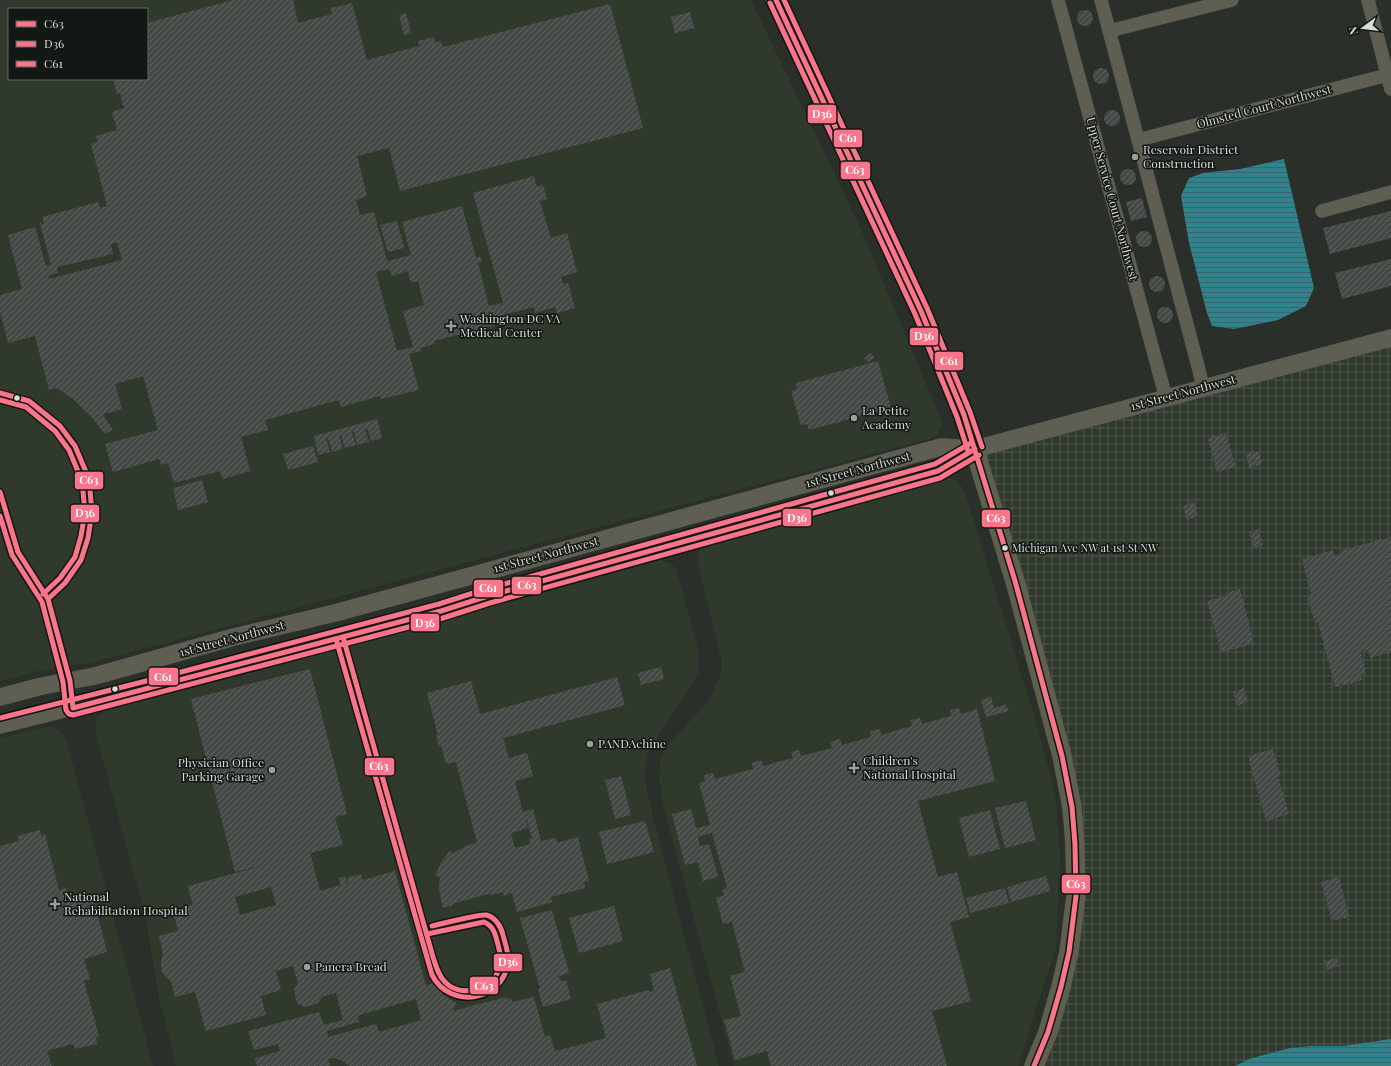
<svg xmlns="http://www.w3.org/2000/svg" width="1391" height="1066" font-family="'Playfair Display',serif">
	<defs>
		<pattern id="industrial-grid" width="8" height="8" patternUnits="userSpaceOnUse"><rect width="8" height="8" fill="#2f3a2d"/><path d="M0 4h8M4 0v8" fill="none" stroke="#4c564b"/></pattern>
		<pattern id="water-rules" width="6" height="5" patternUnits="userSpaceOnUse"><rect width="6" height="5" fill="#31828b"/><path d="M0 2.5h6" fill="none" stroke="#37686d"/></pattern>
		<pattern id="building-hatch" width="6" height="6" patternUnits="userSpaceOnUse"><rect width="6" height="6" fill="#464a47"/><path d="M-1 1l2-2M0 6l6-6M5 7l2-2" fill="none" stroke="#606461"/></pattern>
	</defs>
	<rect width="100%" height="100%" fill="#2a2f2a"/>
	<path fill="#2f3a2d" fill-rule="evenodd" d="M0 0H751L860 227 943 424 936 437 94 662 37 671 0 681ZM9 9H147V79H9Z
		M943 477 957 480 964 490 1033 712 1055 792 1060 856 1056 947 1018 1066H734L662 802 659 776 660 760 669 743 709 701 721 674V659L697 561 700 544Z
		M661 560 671 564 676 569 698 649V674L648 752 644 776 655 825 719 1066H176L159 999 146 919 95 730 97 718 105 709Z
		M49 726 61 731 67 742 153 1066H0V738Z"/>
	<path fill="url(#industrial-grid)" d="M1391 338V1066H1034L1074 915 1066 773 975 449Z"/>
	<path fill="url(#water-rules)" d="M1284 159 1314 288 1306 306 1278 320 1234 329 1212 326 1207 313 1189 243 1181 196 1189 178 1203 173 1240 169Z
		M1391 1039V1066H1235L1249 1059 1290 1048 1312 1046H1344Z"/>
	<path fill="url(#building-hatch)" fill-rule="evenodd" d="M233 0H293L298 23 332 14 331 8 352 3 367 60 419 46 418 41 434 37 435 43 441 41 443 47 610 4 643 128 400 191 389 148 357 156 367 196 356 200 360 215 374 212 387 261 411 255 402 222 462 206 476 258 480 256 482 262 478 263 489 306 503 303 473 193 534 176 537 187 543 185 547 199 540 201 551 238 567 233 577 272 561 277 563 284 568 283 575 308 557 313 555 307 535 313 534 307 507 314 508 317 494 321 495 325 434 341 435 344 420 348 421 351 409 354 419 390 381 399 380 396 341 407 339 400 265 420 268 430 241 437 250 471 223 479 220 471 174 483 168 463 161 465 159 459 113 472 105 444 158 430 143 376 115 384 122 409 108 413 107 412 103 415 113 430 105 434 92 418 73 399 57 388 49 390 35 336 8 343 0 312V295L22 289 8 235 35 227 46 266 51 265 40 223 44 224 42 217 98 202 100 208 107 206 91 144 98 142 96 136 117 130 112 112 124 108 120 93 117 94 113 79H147V23ZM117 242 122 260 49 279 48 276 58 273 57 267 113 254 111 245ZM389 269 392 276 408 271 411 283 418 281 424 305 403 311 413 347 397 351 376 272Z
		M1077 18a8 8 0 1 1 16 0a8 8 0 1 1-16 0Z
		M690 12 694 28 675 33 671 17Z
		M406 13 411 33 404 35 399 15Z
		M1093 76a8 8 0 1 1 16 0a8 8 0 1 1-16 0Z
		M1104 118a8 8 0 1 1 16 0a8 8 0 1 1-16 0Z
		M1120 177a8 8 0 1 1 16 0a8 8 0 1 1-16 0Z
		M1142 198 1147 217 1131 221 1126 202Z
		M1391 211V238L1330 254 1323 228Z
		M397 221 404 248 388 252 380 225Z
		M1136 239a8 8 0 1 1 16 0a8 8 0 1 1-16 0Z
		M1391 259V286L1342 299 1335 273Z
		M1149 284a8 8 0 1 1 16 0a8 8 0 1 1-16 0Z
		M1157 315a8 8 0 1 1 16 0a8 8 0 1 1-16 0Z
		M871 353 874 358 868 362 864 358Z
		M878 361 891 408 809 430 807 424 801 425 791 391 797 389 796 383Z
		M377 419 382 438 371 441 367 428H365L369 442 357 445 354 431 352 432 356 445 345 448 341 435H339L343 449 332 452 328 438H326L330 452 318 455 314 436Z
		M1226 433 1236 467 1217 472 1208 438Z
		M313 446 318 462 288 470 283 454Z
		M1259 451 1262 464 1249 468 1246 454Z
		M202 480 208 502 178 510 173 488Z
		M1194 502 1198 516 1187 520 1183 506Z
		M1258 529 1263 545 1254 548 1249 532Z
		M1391 537V652L1370 658 1368 650 1361 652 1366 674 1361 675 1362 680 1335 687 1318 622 1315 623 1307 595 1311 594 1302 559 1333 550 1335 556 1342 554V550Z
		M1240 589 1254 644 1221 652 1207 601 1226 596 1225 593Z
		M661 667 664 679 641 685 638 673Z
		M310 669 347 814 335 817 343 845 310 853 320 891 341 885 339 878 345 876 347 884H348L347 878 361 874 363 880 395 871 426 986 434 983 443 995 456 1003 453 1011 506 997 507 999 511 998 512 1002 534 997 545 1037 550 1035 555 1051 606 1038 597 1004 649 990V992L654 991 650 974 670 968 697 1066H349L345 1062 334 1058 328 1059 330 1066H257L255 1058 280 1051 278 1044 254 1050 248 1031 319 1012 324 1025 343 1020 336 993 322 997 318 1003 305 1007 297 1003 294 990 298 983 293 966 276 971 281 990 261 996 266 1015 206 1031 195 992 175 997 171 981 166 977 162 972 161 962 163 953 159 936 178 931 173 911 193 905 188 886 272 863 235 872 191 699ZM271 887 276 905 240 915 235 897ZM416 999 421 1020 379 1032 376 1024 328 1037 327 1031 359 1022 358 1018 359 1015Z
		M617 677 625 705 503 738 509 758 527 753 533 776 515 781 523 812 533 809 541 841 556 838 557 843 578 837 589 881 584 882 585 888 551 897 552 902 517 912 512 893 504 896 503 892 491 895V893L452 904 453 905 443 908 439 889 440 877 435 876 441 862 450 851 452 854 464 847 477 842 456 762 446 764 441 745 439 746 436 735H438L427 693 471 681 480 714ZM526 820H527L532 838 529 839 530 844 515 848 511 833 528 828Z
		M1244 688 1248 702 1237 706 1233 692Z
		M991 697 994 708 1006 705 1009 711 986 717 981 700Z
		M959 708 961 714 977 709 995 781 918 801 938 877 957 872 969 917 950 922 971 1001 932 1011 947 1066H771L767 1051 735 1060 724 1020 741 1016 730 976 745 972 732 922 723 924 716 898 724 895 722 890 727 888 712 833 698 837 700 846 709 844 718 877 703 881 698 862 685 865 672 814 691 809 696 828 710 825 699 783 705 781 704 775 713 773 715 779 753 769 752 763 761 760 763 766 793 758 791 752 799 750 801 756 832 748 830 742 840 739 842 745 871 737 870 731 880 729 881 735 912 726 911 720 920 718 922 724 951 716 950 710Z
		M1273 749 1281 776 1278 777 1289 814 1266 821 1248 756Z
		M621 776 631 815 615 819 605 780Z
		M1026 801 1036 840 1005 848 995 808Z
		M990 810 1000 849 969 857 959 818Z
		M645 821 654 852 607 864 599 832Z
		M40 830 41 836 45 834 59 890 66 888 70 903 93 897 107 952 84 959 90 979 84 981 99 1036 96 1037 97 1044 75 1049 73 1044 47 1051 52 1066H0V846L19 841 18 836Z
		M1046 876 1050 891 1011 902 1007 887Z
		M1339 877 1349 917 1332 921 1321 882Z
		M1005 888 1009 903 970 913 966 898Z
		M614 906 623 941 579 953 569 918Z
		M552 910 569 973 559 976 561 982 566 980 571 999 543 1007 538 989 540 988 520 918Z
		M1337 958 1339 966 1327 970 1324 961Z"/>
	<g fill="none" stroke-linecap="round" stroke-linejoin="round">
		<g stroke="#474a46" stroke-width="14">
			<path id="minor" d="M1058 0 1166 398
				M1101 0 1199 370 1203 388
				M1368 0 1391 89
				M1109 31 1232 0
				M1138 140 1391 74
				M1322 211 1391 192"/>
		</g>
		<g stroke="#474a46" stroke-width="18">
			<path id="tertiary" d="M0 697 42 686 95 676 234 637 335 613 941 447 975 449
				M0 725 164 684 441 611 488 596 647 552 692 539 878 487 938 471 975 449 1391 338"/>
		</g>
		<g stroke="#474a46" stroke-width="20">
			<path id="secondary" d="M776 0 921 311 964 415 1015 581 1062 756 1072 807 1075 844 1076 896 1069 952 1061 987 1048 1032 1034 1066"/>
		</g>
		<use href="#minor" stroke="#5e5f52" stroke-width="13"/>
		<use href="#tertiary" stroke="#5e5f52" stroke-width="17"/>
		<use href="#secondary" stroke="#5e5f4d" stroke-width="19"/>
		<g stroke="#141814" stroke-width="8">
			<path id="bus-1" d="M776 0 921 311 964 415 1015 581 1062 756 1072 807 1075 844 1076 896 1069 952 1061 987 1048 1032 1034 1066
				M0 393 29 401 60 426 75 446 89 479 92 512 88 538 81 560 65 583 48 599
				M0 492 18 552 48 599 70 681 73 708
				M343 637 433 957C436 966 438 975 445 982 460 998 489 990 498 972 503 962 500 952 497 941 495 933 493 926 484 922L427 934
				M73 708 441 611 488 596 938 471 975 449"/>
		</g>
		<g stroke="#141814" stroke-width="8">
			<path id="bus-2" d="M770 3 915 314 957 417 968 451
				M0 400 26 407 55 431 69 450 82 481 85 512 81 536 75 557 60 578 43 594
				M0 516 12 555 42 602 63 682 66 710 69 714 73 715 443 618 490 603 940 478 979 455
				M336 639 432 975C450 1010 503 1002 508 962 509 953 505 943 503 935 501 926 495 917 486 915 478 914 441 924 432 926"/>
		</g>
		<g stroke="#141814" stroke-width="8">
			<path id="bus-3" d="M784 0 927 308 970 412 982 447
				M0 718 162 677 439 604 486 589 935 464 971 443"/>
		</g>
		<use href="#bus-1" stroke="#fa758a" stroke-width="5"/>
		<use href="#bus-2" stroke="#fa758a" stroke-width="5"/>
		<use href="#bus-3" stroke="#fa758a" stroke-width="5"/>
	</g>
	<g fill="#9a9f9a" stroke="#141814" stroke-width="1.5">
		<circle cx="1135" cy="157" r="4"/>
		<path d="M449 320h4v4h4v4h-4v4h-4v-4h-4v-4h4z"/>
		<circle cx="854" cy="418" r="4"/>
		<circle cx="590" cy="744" r="4"/>
		<path d="M852 762h4v4h4v4h-4v4h-4v-4h-4v-4h4z"/>
		<circle cx="272" cy="770" r="4"/>
		<path d="M53 898h4v4h4v4h-4v4h-4v-4h-4v-4h4z"/>
		<circle cx="307" cy="967" r="4"/>
	</g>
	<g fill="#d7dcd6" stroke="#141814" stroke-width="1.5">
		<circle cx="17" cy="398" r="3.5"/>
		<circle cx="831" cy="493" r="3.5"/>
		<circle cx="1005" cy="548" r="3.5"/>
		<circle cx="115" cy="689" r="3.5"/>
	</g>
	<g text-anchor="middle" stroke-width="3" stroke-linejoin="round" paint-order="stroke">
		<g font-size="11" fill="#d7dcd6" stroke="#141814" text-anchor="start">
			<text x="1012" y="552">Michigan Ave NW at 1st St NW</text>
		</g>
		<g font-size="12" fill="#d7dcd6" stroke="#141814">
			<text transform="translate(1264 107) rotate(-15)" y="4">Olmsted Court Northwest</text>
			<text transform="translate(1112 199) rotate(75)" y="4">Upper Service Court Northwest</text>
			<text transform="translate(1183 393) rotate(-15)" y="4">1st Street Northwest</text>
			<text transform="translate(858 470) rotate(-15)" y="4">1st Street Northwest</text>
			<text transform="translate(546 555) rotate(-15)" y="4">1st Street Northwest</text>
			<text transform="translate(232 639) rotate(-15)" y="4">1st Street Northwest</text>
		</g>
		<g font-size="12" fill="#d7dcd6" stroke="#141814" text-anchor="start">
			<text x="1143" y="154">Reservoir District<tspan x="1143" dy="14">Construction</tspan></text>
			<text x="460" y="323">Washington DC VA<tspan x="460" dy="14">Medical Center</tspan></text>
			<text x="862" y="415">La Petite<tspan x="862" dy="14">Academy</tspan></text>
			<text x="598" y="748">PANDAchine</text>
			<text x="863" y="765">Children's<tspan x="863" dy="14">National Hospital</tspan></text>
			<text x="264" y="767" text-anchor="end">Physician Office<tspan x="264" dy="14">Parking Garage</tspan></text>
			<text x="64" y="901">National<tspan x="64" dy="14">Rehabilitation Hospital</tspan></text>
			<text x="315" y="971">Panera Bread</text>
		</g>
	</g>
	<g stroke="#141814" stroke-width="1.5">
		<rect x="807" y="104" width="30" height="20" rx="4" fill="#fa758a"/>
		<rect x="833" y="129" width="30" height="19" rx="4" fill="#fa758a"/>
		<rect x="840" y="161" width="31" height="19" rx="4" fill="#fa758a"/>
		<rect x="909" y="327" width="30" height="19" rx="4" fill="#fa758a"/>
		<rect x="934" y="351" width="30" height="20" rx="4" fill="#fa758a"/>
		<rect x="74" y="471" width="30" height="19" rx="4" fill="#fa758a"/>
		<rect x="70" y="504" width="30" height="19" rx="4" fill="#fa758a"/>
		<rect x="782" y="508" width="30" height="19" rx="4" fill="#fa758a"/>
		<rect x="981" y="509" width="30" height="19" rx="4" fill="#fa758a"/>
		<rect x="511" y="576" width="31" height="19" rx="4" fill="#fa758a"/>
		<rect x="473" y="579" width="31" height="19" rx="4" fill="#fa758a"/>
		<rect x="410" y="613" width="30" height="19" rx="4" fill="#fa758a"/>
		<rect x="148" y="667" width="31" height="19" rx="4" fill="#fa758a"/>
		<rect x="364" y="757" width="31" height="19" rx="4" fill="#fa758a"/>
		<rect x="1061" y="874" width="30" height="20" rx="4" fill="#fa758a"/>
		<rect x="493" y="953" width="30" height="19" rx="4" fill="#fa758a"/>
		<rect x="469" y="976" width="30" height="19" rx="4" fill="#fa758a"/>
	</g>
	<g font-size="11" text-anchor="middle" font-weight="bold" fill="#fff">
		<text x="822" y="118">D36</text>
		<text x="848" y="142">C61</text>
		<text x="855" y="174">C63</text>
		<text x="924" y="340">D36</text>
		<text x="949" y="365">C61</text>
		<text x="89" y="484">C63</text>
		<text x="85" y="517">D36</text>
		<text x="797" y="522">D36</text>
		<text x="996" y="522">C63</text>
		<text x="527" y="589">C63</text>
		<text x="488" y="592">C61</text>
		<text x="425" y="627">D36</text>
		<text x="163" y="681">C61</text>
		<text x="379" y="770">C63</text>
		<text x="1076" y="888">C63</text>
		<text x="508" y="966">D36</text>
		<text x="484" y="990">C63</text>
	</g>
	<rect x="8" y="8" width="140" height="72" fill="#141814" stroke="#626662"/>
	<rect x="16" y="21" width="20" height="6" fill="#fa758a" stroke="#626662"/>
	<text x="44" y="28" font-size="12" fill="#d7dcd6">C63</text>
	<rect x="16" y="41" width="20" height="6" fill="#fa758a" stroke="#626662"/>
	<text x="44" y="48" font-size="12" fill="#d7dcd6">D36</text>
	<rect x="16" y="61" width="20" height="6" fill="#fa758a" stroke="#626662"/>
	<text x="44" y="68" font-size="12" fill="#d7dcd6">C61</text>
	<g transform="translate(1363 28) rotate(255)" stroke="#141814" stroke-width="3" paint-order="stroke">
	<path d="M0-3L7 15L0 10L-7 15Z" fill="#d7dcd6"/>
	<text y="-6" font-size="11" font-weight="bold" text-anchor="middle" fill="#d7dcd6">N</text>
	</g>
</svg>
